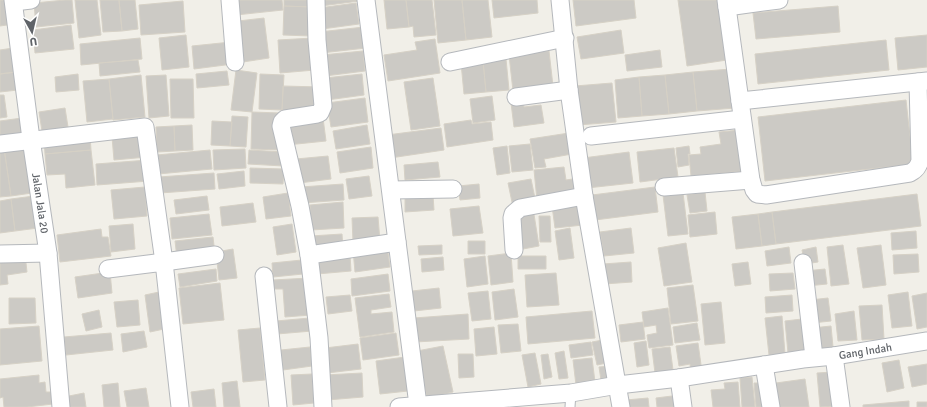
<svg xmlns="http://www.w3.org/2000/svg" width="927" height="407" font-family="Signika,sans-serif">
	<rect width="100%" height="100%" fill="#f1efe8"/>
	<path fill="#cccac5" stroke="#d6d1c6" d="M0 0H5L7 25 0 26Z
		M65 0H72L74 23 36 27 34 3Z
		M75 0H97L101 35 79 38Z
		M100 0H119L122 31 103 32Z
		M119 0H135L138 29 122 31Z
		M234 0H282L283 10 236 15Z
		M284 0H312V7L284 6Z
		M321 0H359V1L321 6Z
		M384 0H406L409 27 387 29Z
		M406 0H432L436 35 414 37 413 26 409 27Z
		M434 0H462L466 40 438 43Z
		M462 0H488L492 37 466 40Z
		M492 0H537L538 13 494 18Z
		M573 0H634L636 18 576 26Z
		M678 0H719L727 60 687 66Z
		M183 1 185 32 141 35 139 5Z
		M356 3 359 24 322 29 319 8Z
		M284 6 312 7 311 36 283 35Z
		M838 6 840 32 756 39 753 13Z
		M264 18 269 58 243 62 238 21Z
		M71 25 74 49 35 53 33 30Z
		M364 27 366 48 321 53 319 32Z
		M621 30 624 53 581 59 577 37Z
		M186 35 189 67 162 70 159 38Z
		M927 35V67L898 70 895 38Z
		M140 38 142 59 81 65 80 44Z
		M313 38 315 70 280 73 278 40Z
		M435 39 440 73 388 81 384 55 417 50 415 42Z
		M886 40 889 70 758 84 755 54Z
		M231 42 233 64 194 69 192 46Z
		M13 48 16 72 0 74V50Z
		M660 50 662 67 627 71 625 55Z
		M363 51 365 71 325 76 322 55Z
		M549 51 553 86 513 91 509 55Z
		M506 59 509 90 486 92 483 61Z
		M138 60 140 72 100 76 99 63Z
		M483 61 486 92 464 94 461 63Z
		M731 69 735 108 697 111 693 72Z
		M236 70 257 73 252 112 231 110Z
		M227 71 229 85 197 88 196 74Z
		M16 72 18 90 0 92V74Z
		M693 72 697 111 669 114 665 75Z
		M78 74 79 90 56 92 55 77Z
		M260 74 284 75 282 110 259 109Z
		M362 74 364 95 327 100 325 78Z
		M141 75 145 117 113 120 109 79Z
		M166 75 169 116 149 118 146 76Z
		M665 75 669 114 642 116 639 77Z
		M639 77 642 116 618 118 615 80Z
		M433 78 440 126 411 130 404 82Z
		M109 79 113 119 87 122 83 81Z
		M170 79H193L194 118H171Z
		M612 83 616 122 578 125 575 86Z
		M283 86 320 87 319 111 282 110Z
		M0 95H4L7 117 0 118Z
		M492 96 495 120 473 123 470 99Z
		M365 98 368 122 331 127 327 103Z
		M906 100 913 164 765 181 758 117Z
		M523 101 524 107 541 105 544 123 514 127 511 103Z
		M65 108 68 127 42 131 39 112Z
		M252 112 280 113V150L251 149Z
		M232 116 248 117 246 147 230 146Z
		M22 118 24 135 0 138V121Z
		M323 118 326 141 287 145 284 123Z
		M471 120 472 124 491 122 493 140 447 147 444 124Z
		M212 121 232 122 230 146 211 145Z
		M192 125 193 150 175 151 174 126Z
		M367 125 370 144 336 149 333 131Z
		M174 126 175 151 157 152 156 127Z
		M441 128 444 150 390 158 387 135Z
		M740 130 744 171 691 176 689 155 701 154 700 147 721 144 719 132Z
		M569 133 572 154 544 159 546 167 535 168 530 139Z
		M90 135 91 150 45 154 44 140Z
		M145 135 147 157 114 160 112 137Z
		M530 144 533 170 512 172 509 146Z
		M25 145 32 193 11 196 4 148Z
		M507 146 510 173 497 175 493 148Z
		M689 146 690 154H688L689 165 678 167 676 148Z
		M371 147 373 168 340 173 337 152Z
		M4 148 11 196 0 197V149Z
		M674 148 678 177 640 182 637 152Z
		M245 149 246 168 214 170 213 150Z
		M91 150 95 185 66 188 65 174 47 175 45 154Z
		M210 150 212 169 158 174 157 155Z
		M249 150 284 152 283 166 248 164Z
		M629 152 633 183 587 188 583 158Z
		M328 156 331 179 299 183 296 159Z
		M148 160 149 181 97 185 96 164Z
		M438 162 440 177 405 180 404 165Z
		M564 167 566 180 579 178 581 195 537 200 534 170Z
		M250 168 284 169 283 184 250 183Z
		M244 171 245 186 219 189 217 174Z
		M214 173 215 189 160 193 159 177Z
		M369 176 372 196 349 199 346 179Z
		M531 179 536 203 513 207 508 183Z
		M343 184 344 200 302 203 301 187Z
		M479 184 480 198 460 200 458 186Z
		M145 187 147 216 114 219 111 190Z
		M655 187 658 212 595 220 592 195Z
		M705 192 707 211 690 213 687 195Z
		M288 193 291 216 266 219 263 197Z
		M683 193 688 234 668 236 663 195Z
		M917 194 921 226 776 244 772 212Z
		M433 195 434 210 405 212V196Z
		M34 196 38 228 15 231 11 199Z
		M207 196 209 210 176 214 174 200Z
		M11 199 15 231 0 233V201Z
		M343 202 344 228 311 230 310 205Z
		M581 202 583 225 555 228 552 206Z
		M253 203 256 222 222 226 220 207Z
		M479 206 483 233 453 236 450 209Z
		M533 208 539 246 523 249 517 210Z
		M715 212 717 234 690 237 688 215Z
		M772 212 776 244 762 246 758 214Z
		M209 214 212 235 172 239 170 218Z
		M758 214 762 246 736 249 732 217Z
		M539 216H550L551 242H540Z
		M378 217 380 241 353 242 352 218Z
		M133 224 135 249 111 252 109 226Z
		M292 224 296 252 277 255 273 227Z
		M570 228 574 258 559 260 555 231Z
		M631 228 634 253 604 256 600 232Z
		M101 229 102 237H108L111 256 60 262 57 235Z
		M916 231 917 248 892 250 891 233Z
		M342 234 343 248 312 250 311 236Z
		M213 237 215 254 177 258 175 241Z
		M468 241H485V254H468Z
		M686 243 692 282 664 286 658 248Z
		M387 245 390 267 355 272 353 250Z
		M442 245V254L419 255 418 246Z
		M843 245 849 284 831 286 827 247Z
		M881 245 886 285 863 288 857 248Z
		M789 247 791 263 767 266 765 251Z
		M816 247 818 262 805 264 802 250Z
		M233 249 237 278 219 280 216 252Z
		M511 253 513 282 491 285 488 256Z
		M25 254 27 272 7 275 8 284 0 285V261Z
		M350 254 351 271 317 274 315 257Z
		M918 254 919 272 894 274 893 255Z
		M485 256 488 284 467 287 464 259Z
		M518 256H546V269H518Z
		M443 257 444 270 422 272 421 259Z
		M302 260 303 274 273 277 272 263Z
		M631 262 632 282 604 284 603 264Z
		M748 262 751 284 735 286 732 264Z
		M216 269 217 281 180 287 178 274Z
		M825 269 827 284 807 286 805 271Z
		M110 272 112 293 78 298 75 277Z
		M556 273 559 305 527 307 525 275Z
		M793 273 795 289 770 291 769 274Z
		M388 274 390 291 352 296 351 279Z
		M309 278 311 315 285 317 283 289H274L273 280Z
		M220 283 224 320 183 324 179 288Z
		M693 285 698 321 671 324 667 288Z
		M439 288 441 308 414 311 412 291Z
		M514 289 518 317 495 320 492 292Z
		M488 291 491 319 472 321 468 293Z
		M159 292 164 329 150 332 145 295Z
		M908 292 912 326 892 328 888 295Z
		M927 293V327L917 329 912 296Z
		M389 294 391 307 371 310V314L392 312 394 332 360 337 355 298Z
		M350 295 352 311 328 314 326 297Z
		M792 295 793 311 766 313 765 297Z
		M9 298H35L36 323 9 324Z
		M828 298 831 321 812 323 810 300Z
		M138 300 140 325 117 327 114 302Z
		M721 302 725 343 705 345 701 304Z
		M882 305 884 339 862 340 859 306Z
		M668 308 673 345 649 348 647 335 657 333 656 325 644 327 642 312Z
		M99 310 102 327 86 331 82 314Z
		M592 311 595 338 528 344 526 317Z
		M854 311 857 340 838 341 835 314Z
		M468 314 469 339 415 342 414 318Z
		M782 316 785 354 769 355 765 318Z
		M310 318 312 331 277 334 276 321Z
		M802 319 806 351 788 353 785 321Z
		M643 322 645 339 621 342 619 325Z
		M697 323 700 340 675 343 673 327Z
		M518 324 521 351 501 353 498 325Z
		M39 326 42 361 0 365V329Z
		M831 326 833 347 814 350 812 328Z
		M494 327 497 354 476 356 474 329Z
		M260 328 265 380 243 382 238 330Z
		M144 331 147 347 123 352 121 334Z
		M111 333 113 350 66 355 64 337Z
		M396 333 399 355 363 360 360 338Z
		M608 339 612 362 597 365 592 342Z
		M646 341 649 365 637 367 634 343Z
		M591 342 593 355 571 358 569 345Z
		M698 343 702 372 691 373 690 364 679 366 676 346Z
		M358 344 361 369 327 373 325 348Z
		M443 346 453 392 427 398 417 351Z
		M310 347 312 366 283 370 281 350Z
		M670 347 673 370 655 373 652 349Z
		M564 351 568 378 559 379 555 353Z
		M535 353 541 384 528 387 522 355Z
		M458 354H473L474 377 459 378Z
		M548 354 552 377 544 379 541 355Z
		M405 357 408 391 380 394 376 361Z
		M592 358 595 382 576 385 573 360Z
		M899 360 904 388 887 392 882 363Z
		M927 364V384L912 387 908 367Z
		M611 366 613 379 601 380 599 367Z
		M833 372 836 406 820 407 817 373Z
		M362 373 363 397 327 400 325 375Z
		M312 374 314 403 293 405 291 375Z
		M39 375V383L45 382 46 392H51L53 404 27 407H4L3 397 0 398V379Z
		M752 377 755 407H742L740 378Z
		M805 379 809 407H779L776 383Z
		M237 381 240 407H224L222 383Z
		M738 382 740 407H713L711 390 725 389 724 383Z
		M118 383 120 407H104L102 385Z
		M754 383H763L765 407H756Z
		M146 388 149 407H127L124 391Z
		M214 389 216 407H193L191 392Z
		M84 393 86 407H66L64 397Z
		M680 395 682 407H657L656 398Z
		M648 398 649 407H626V400Z
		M909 401V407H863V405Z
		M917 402H927V407H917Z"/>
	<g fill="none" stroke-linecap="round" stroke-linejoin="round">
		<g stroke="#b5b8bc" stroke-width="11">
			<path id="service" d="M570 407 571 393"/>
		</g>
		<g stroke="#b5b8bc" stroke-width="19">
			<g id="minor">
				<path id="s1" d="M13 0 31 139 48 253 61 407"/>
				<path d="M230 0 235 62"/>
				<path d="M316 0 317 40 323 106 320 113 317 114 285 119 282 122 281 126 300 206 309 255 397 242"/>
				<path d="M366 0 418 405"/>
				<path d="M560 0 569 90 584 196 621 407"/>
				<path d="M726 0 740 101 927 81"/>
				<path d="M14 2 31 0"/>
				<path d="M727 7 779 0"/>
				<path d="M450 62 565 38"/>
				<path d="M516 97 569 90"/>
				<path d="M740 101 751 180 754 190 757 194 766 195 910 173C916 170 918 167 920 161L918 82"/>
				<path d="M591 136 742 119"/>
				<path d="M0 144 145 127 164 262 215 255"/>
				<path d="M664 187 751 180"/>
				<path d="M391 190 453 189"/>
				<path d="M514 250 512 218 513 214 520 208 584 196"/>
				<path d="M0 254 48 253"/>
				<path d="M309 255 319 338 323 407"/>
				<path d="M803 263 814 357"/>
				<path d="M108 269 164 262 180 407"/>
				<path d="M264 276 278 407"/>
				<path d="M834 356 841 407"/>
				<path d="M764 365 771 407"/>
				<path d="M679 378 683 407"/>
				<path id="s2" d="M399 407 571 393 618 385 679 378 803 359 834 356 927 341"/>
			</g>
		</g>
		<use href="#service" stroke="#fff" stroke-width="9"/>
		<use href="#minor" stroke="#fff" stroke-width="17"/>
	</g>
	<g text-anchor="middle" stroke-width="3.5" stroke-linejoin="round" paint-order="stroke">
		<g font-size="11" fill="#5f6368" stroke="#fff">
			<text dy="4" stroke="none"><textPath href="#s1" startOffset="205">Jalan Jala 20</textPath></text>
			<text dy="4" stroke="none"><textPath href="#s2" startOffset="470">Gang Indah</textPath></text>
		</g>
	</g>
	<g transform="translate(32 32) rotate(172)" stroke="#ffffff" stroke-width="3" paint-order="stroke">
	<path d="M0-3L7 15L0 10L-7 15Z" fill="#5f6368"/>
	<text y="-6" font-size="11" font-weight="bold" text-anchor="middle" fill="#5f6368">U</text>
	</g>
</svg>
